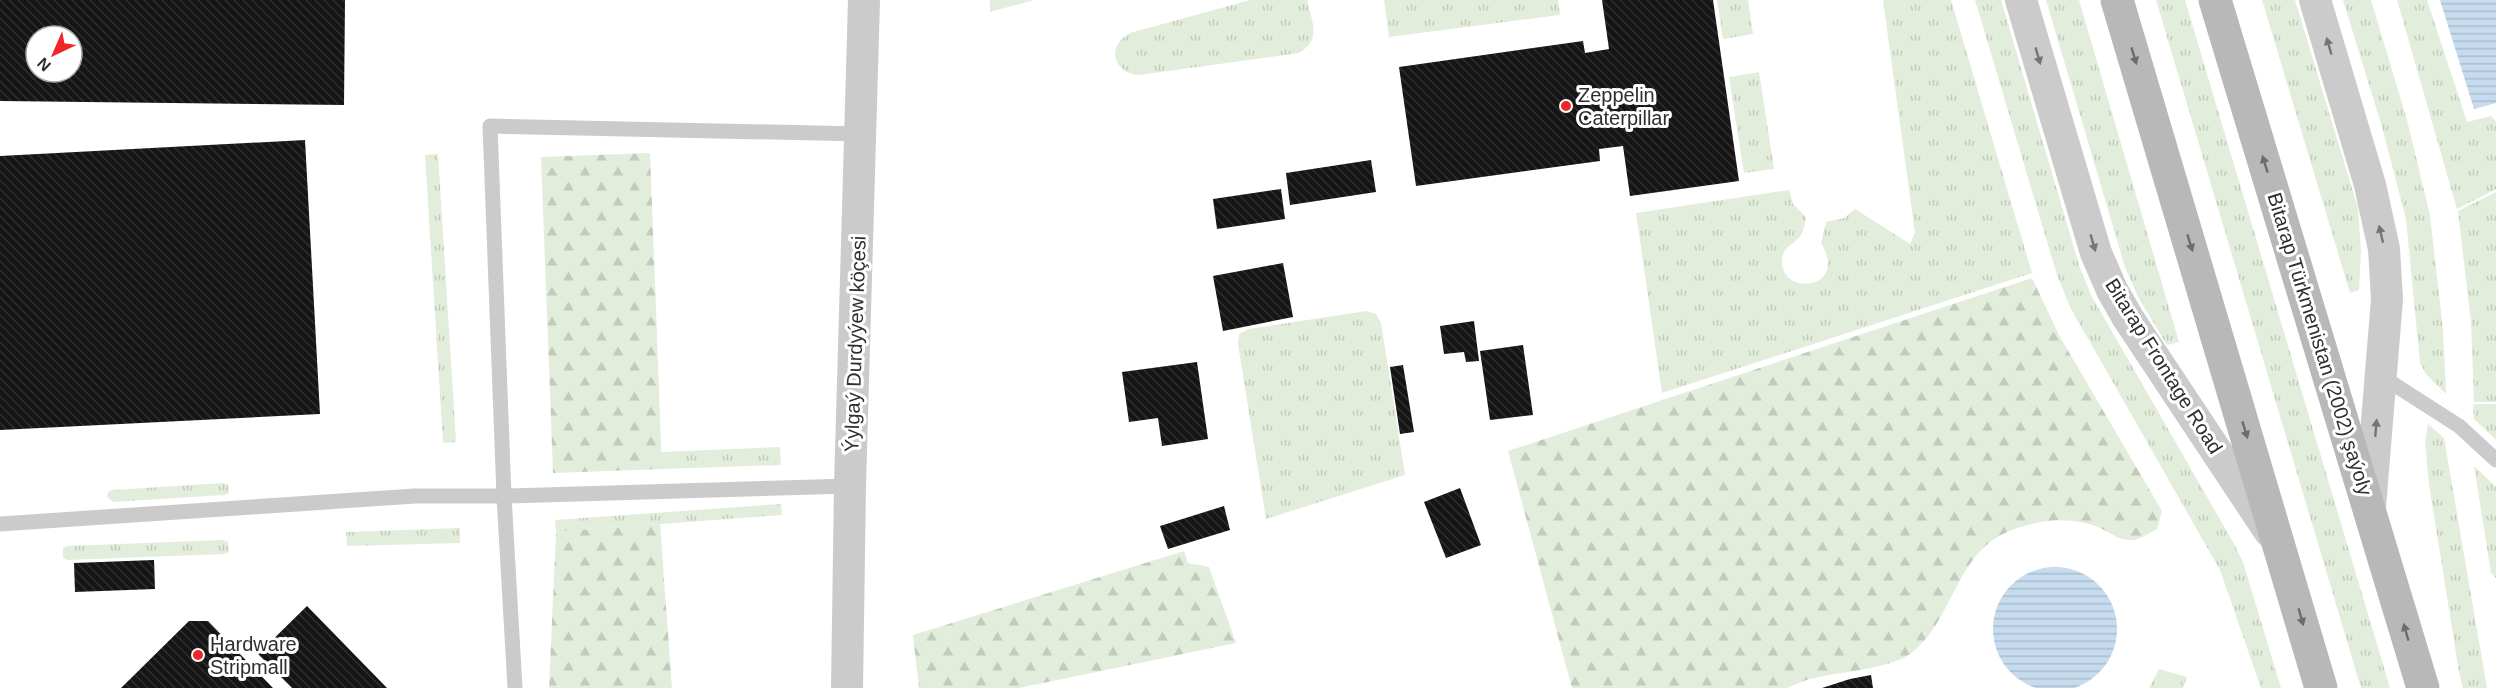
<svg xmlns="http://www.w3.org/2000/svg" width="2496" height="688" font-family="Arial,sans-serif">
	<defs>
		<pattern id="grass-tufts" width="24" height="20" patternUnits="userSpaceOnUse" patternTransform="scale(1.5)"><rect width="24" height="20" fill="#e3eddb"/><path d="M3 7l-1-3M5 7V3M7 7l1-3M15 17l-1-3M17 17v-4M19 17l1-3" fill="none" stroke="#c3ccbc"/></pattern>
		<pattern id="forest-firs" width="22" height="20" patternUnits="userSpaceOnUse" patternTransform="scale(1.5)"><rect width="22" height="20" fill="#e3eddb"/><path d="M5 1l3.5 6h-7zM16 11l3.5 6h-7z" fill="#c3ccbc"/></pattern>
		<pattern id="water-rules" width="6" height="5" patternUnits="userSpaceOnUse" patternTransform="scale(1.5)"><rect width="6" height="5" fill="#c6dcee"/><path d="M0 2.5h6" fill="none" stroke="#aabdcc"/></pattern>
		<pattern id="building-back-hatch" width="6" height="6" patternUnits="userSpaceOnUse" patternTransform="scale(1.5)"><rect width="6" height="6" fill="#151515"/><path d="M-1 5l2 2M0 0l6 6M5-1l2 2" fill="none" stroke="#2f2f2f"/></pattern>
	</defs>
	<rect width="100%" height="100%" fill="#fff"/>
	<path fill="url(#grass-tufts)" d="M990 0H1034L990 12Z
		M1250 0H1307C1312 23 1322 39 1299 53L1139 75C1113 73 1106 46 1130 33Z
		M1384 0H1558L1560 15 1389 37Z
		M1717 0H1748L1753 34 1723 39Z
		M1883 0H1951L2032 273 1662 393 1636 213 1789 190 1793 204 1806 217C1805 223 1804 230 1801 235 1795 245 1782 246 1782 260 1780 298 1850 289 1821 243L1826 222 1844 218 1855 209 1910 244 1915 233Z
		M1975 0H2001L2079 265 2091 295 2233 542 2243 562 2281 688H2261L2220 570 2070 307 2057 275Z
		M2046 0H2079L2179 342 2167 345 2138 297 2125 267Z
		M2156 0H2185L2390 688H2361Z
		M2262 0H2295L2358 208 2361 251 2359 290 2350 293Z
		M2343 0H2371L2407 120 2430 215 2443 330 2446 394 2426 374 2420 363 2406 219 2382 127Z
		M2397 0H2427L2467 122 2491 116 2496 121V189L2457 209Z
		M1759 72 1774 169 1744 173 1729 77Z
		M438 154 456 442 443 443 425 155Z
		M2496 192V402H2474L2471 323 2458 211Z
		M1366 311 1376 314 1381 323 1405 475 1266 519 1238 344 1239 334 1249 329Z
		M2473 404H2496V440L2474 419Z
		M2428 424 2444 438 2487 688H2463L2459 672 2429 484 2425 443Z
		M780 447 781 465 662 469 661 452Z
		M2474 466 2496 487V578L2491 573Z
		M223 483 228 484 229 493 224 495 113 502 107 497 108 492 113 490Z
		M781 504 782 515 556 532 555 520Z
		M460 528V543L347 546 346 532Z
		M223 540 228 542 229 552 224 554 68 560 63 558V548L67 546Z
		M2159 669 2187 677 2183 688H2149Z"/>
	<path fill="url(#forest-firs)" d="M650 153 662 469 553 473 541 157Z
		M2032 278 2060 337 2162 511 2157 529C2150 533 2140 539 2132 540 2119 541 2109 532 2098 527 2067 515 2034 520 2005 533 1956 556 1953 618 1914 651 1893 669 1845 671 1818 677 1807 679 1797 684 1787 688H1572L1508 451Z
		M660 524 672 688H549L556 532Z
		M1184 551 1188 563 1209 567 1236 643 1019 688H919L913 635Z"/>
	<path fill="url(#water-rules)" d="M2440 0H2496V103L2474 109Z
		M1993 629a62 62 0 1 1 124 0a62 62 0 1 1-124 0Z"/>
	<path fill="url(#building-back-hatch)" fill-rule="evenodd" d="M0 0H345L344 105 0 101ZM36 36H72V72H36Z
		M1602 0H1713L1739 181 1630 196 1623 146 1599 149 1600 161 1416 186 1399 67 1583 41 1585 53 1609 49Z
		M305 140 320 414 0 430V156Z
		M1371 160 1376 192 1290 205 1286 173Z
		M1281 189 1285 219 1217 229 1213 199Z
		M1283 263 1293 317 1223 331 1213 276Z
		M1474 321 1479 361 1466 362 1464 352 1444 354 1440 326Z
		M1523 345 1533 415 1490 420 1480 351Z
		M1197 362 1208 439 1162 446 1158 418 1129 422 1122 372Z
		M1403 365 1414 432 1400 434 1390 367Z
		M1460 488 1481 545 1446 558 1424 502Z
		M1224 506 1230 530 1168 549 1160 526Z
		M154 560 155 589 75 592 74 563Z
		M307 606 387 688H292L258 654Z
		M189 621H208L273 688H121Z
		M1871 675 1873 688H1822L1850 679Z"/>
	<g fill="none" stroke-linecap="round" stroke-linejoin="round">
		<path stroke="#cbcbcb" stroke-width="15" d="M2381 376 2459 426 2496 460
			M0 524 415 496H504L850 486
			M515 688 504 496 490 126 861 134"/>
		<path stroke="#cbcbcb" stroke-width="32" d="M2021 0 2096 253 2112 290 2128 318 2270 532
			M2315 0 2370 185 2384 249 2387 299 2370 507
			M847 688 850 486 864 0"/>
		<path stroke="#b8b8b8" stroke-width="33" d="M2117 0 2321 688
			M2215 0 2423 688"/>
	</g>
	<defs><path id="oneway-solid" d="M-6-.8H1V-3.2L6.5 0L1 3.2V.8H-6Z" transform="scale(1.5)"/></defs>
	<g fill="#757575">
		<use href="#oneway-solid" transform="translate(2329 46) rotate(-106)"/>
		<use href="#oneway-solid" transform="translate(2038 56) rotate(74)"/>
		<use href="#oneway-solid" transform="translate(2381 234) rotate(-103)"/>
		<use href="#oneway-solid" transform="translate(2093 243) rotate(74)"/>
		<use href="#oneway-solid" transform="translate(2376 428) rotate(-85)"/>
	</g>
	<g fill="#6c6c6c">
		<use href="#oneway-solid" transform="translate(2134 56) rotate(73)"/>
		<use href="#oneway-solid" transform="translate(2265 164) rotate(-107)"/>
		<use href="#oneway-solid" transform="translate(2190 243) rotate(73)"/>
		<use href="#oneway-solid" transform="translate(2245 430) rotate(73)"/>
		<use href="#oneway-solid" transform="translate(2301 617) rotate(74)"/>
		<use href="#oneway-solid" transform="translate(2406 632) rotate(-106)"/>
	</g>
	<g fill="#f02528" stroke="#fff" stroke-width="2">
		<circle cx="1566" cy="106" r="6"/>
		<circle cx="198" cy="655" r="6"/>
	</g>
	<g text-anchor="middle" stroke-width="6" stroke-linejoin="round" paint-order="stroke">
		<g font-size="20" fill="#2e2e2e" stroke="#fff" text-anchor="start">
			<text x="1578" y="102">Zeppelin<tspan x="1578" dy="23">Caterpillar</tspan></text>
			<text x="210" y="651">Hardware<tspan x="210" dy="23">Stripmall</tspan></text>
		</g>
		<g font-size="20" fill="#2e2e2e" stroke="#fff">
			<text transform="translate(855 344) rotate(-88)" y="7">Ýylgaý Durdyýew köçesi</text>
			<text transform="translate(2320 344) rotate(73)" y="7">Bitarap Türkmenistan (2002) şaýoly</text>
			<text transform="translate(2164 366) rotate(58)" y="7">Bitarap Frontage Road</text>
		</g>
	</g>
	<g transform="translate(54 54) rotate(224)"><circle r="28" fill="#ffffff" stroke="#ababab" stroke-width="1.5"/>
	<path d="M0-4.5L10 22L0 15L-10 22Z" fill="#f02528"/>
	<text y="-9" font-size="16" font-weight="bold" text-anchor="middle" fill="#2e2e2e">N</text>
	</g>
</svg>
